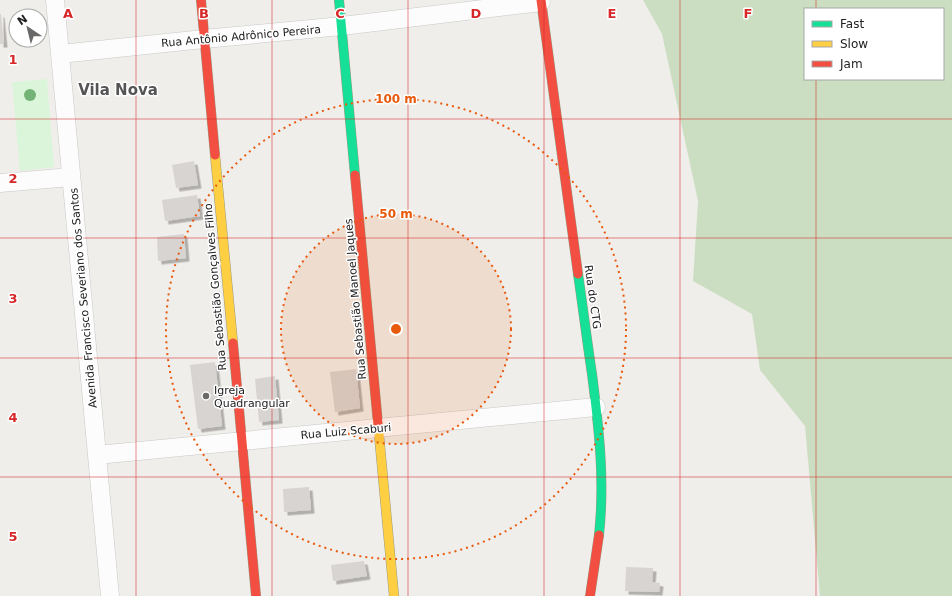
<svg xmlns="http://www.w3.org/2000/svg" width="952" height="596" font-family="'DejaVu Sans',sans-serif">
	<defs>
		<filter id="shadow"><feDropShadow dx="3.5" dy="3.5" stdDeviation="0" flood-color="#0004"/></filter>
	</defs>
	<rect width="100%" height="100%" fill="#f0eeeb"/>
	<path fill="#cbdec1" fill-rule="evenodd" d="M643 0H952V596H820L805 426 760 370 752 314 693 281 698 201 662 34ZM805 9H943V79H805Z"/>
	<path fill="#daf5da" d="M47 79 54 167 20 171 12 82Z"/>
	<path fill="#d7d4d2" filter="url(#shadow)" d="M0 14H1L4 44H0Z
		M194 161 198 185 176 188 172 165Z
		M197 195 200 216 165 221 162 200Z
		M184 234 186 258 158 261 157 237Z
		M215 362 222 426 198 429 190 365Z
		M356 369 360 408 335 412 330 372Z
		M275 376 279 420 259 422 255 379Z
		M309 487 311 510 284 512 283 489Z
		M364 561 367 576 333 581 331 565Z
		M626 567 653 568 652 582 660 583 659 592 625 591Z"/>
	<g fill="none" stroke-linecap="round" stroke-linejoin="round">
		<g stroke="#c9c8c7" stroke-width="19">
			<path id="street" d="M55 0 110 596
				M60 54 204 39 342 26 541 2
				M0 183 71 177
				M97 455 596 407"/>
		</g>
		<g stroke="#999a82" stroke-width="10">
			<path id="fast" d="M339 0 355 175
				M578 274C583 308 587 341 592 374 599 429 605 480 599 535"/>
		</g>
		<g stroke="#999a82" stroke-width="10">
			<path id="slow" d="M215 155 233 343
				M378 424 394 596"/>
		</g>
		<g stroke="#999a82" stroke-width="10">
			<path id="jam" d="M201 0 215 155
				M541 0 578 274
				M355 175 378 424
				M233 343 256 596
				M590 596 599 535"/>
		</g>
		<use href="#street" stroke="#fdfcfc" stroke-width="18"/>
		<use href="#fast" stroke="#16e098" stroke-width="9"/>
		<use href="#slow" stroke="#ffcf43" stroke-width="9"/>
		<use href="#jam" stroke="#f24e42" stroke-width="9"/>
	</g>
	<circle fill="#73b476" cx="30" cy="95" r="6"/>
	<path fill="none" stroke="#d62828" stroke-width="1" stroke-opacity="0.55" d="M136 0V596M272 0V596M408 0V596M544 0V596M680 0V596M816 0V9M816 79V596M0 119H952M0 238H952M0 358H952M0 477H952"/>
	<circle cx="396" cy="329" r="115" fill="#e8590c" fill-opacity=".12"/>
	<g fill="none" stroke="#e8590c" stroke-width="2" stroke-dasharray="2 4">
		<circle cx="396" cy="329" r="115"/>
		<circle cx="396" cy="329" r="230"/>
	</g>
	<circle fill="#6a6968" stroke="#fff" stroke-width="1.5" cx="206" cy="396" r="4"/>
	<g text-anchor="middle" stroke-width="3" stroke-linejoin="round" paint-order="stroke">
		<g font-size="11" fill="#222" stroke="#fff">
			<text transform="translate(241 36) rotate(-5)" y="4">Rua Antônio Adrônico Pereira</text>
			<text transform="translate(215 287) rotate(-95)" y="4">Rua Sebastião Gonçalves Filho</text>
			<text transform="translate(593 297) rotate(82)" y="4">Rua do CTG</text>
			<text transform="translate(83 298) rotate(-95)" y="4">Avenida Francisco Severiano dos Santos</text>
			<text transform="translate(355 299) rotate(-95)" y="4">Rua Sebastião Manoel Jaques</text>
			<text transform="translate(346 431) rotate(-5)" y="4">Rua Luiz Scaburi</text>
		</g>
		<g font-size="11" fill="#222" stroke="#fff" text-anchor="start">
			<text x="214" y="394">Igreja<tspan x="214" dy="13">Quadrangular</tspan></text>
		</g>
		<g font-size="15" font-weight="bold" fill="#555" stroke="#fff">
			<text x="118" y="95">Vila Nova</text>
		</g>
	</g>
	<g font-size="13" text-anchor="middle" font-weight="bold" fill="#d62828" stroke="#fff" stroke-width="3" stroke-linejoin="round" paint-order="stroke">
		<text x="68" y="18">A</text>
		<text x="204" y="18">B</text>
		<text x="340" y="18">C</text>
		<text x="476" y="18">D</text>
		<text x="612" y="18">E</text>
		<text x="748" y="18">F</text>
		<text x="13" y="64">1</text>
		<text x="13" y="183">2</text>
		<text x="13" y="303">3</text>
		<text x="13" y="422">4</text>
		<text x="13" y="541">5</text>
	</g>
	<circle cx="396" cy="329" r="6" fill="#e8590c" stroke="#fff" stroke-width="2"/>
	<g font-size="12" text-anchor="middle" font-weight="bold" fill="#e8590c" stroke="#fff" stroke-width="3" stroke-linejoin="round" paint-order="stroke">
		<text x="396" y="103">100 m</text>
		<text x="396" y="218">50 m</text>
	</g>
	<rect x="804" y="8" width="140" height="72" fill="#ffffff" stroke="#a7a7a7"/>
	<rect x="812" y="21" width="20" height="6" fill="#16e098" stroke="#a7a7a7"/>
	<text x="840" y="28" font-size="12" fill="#222222">Fast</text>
	<rect x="812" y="41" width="20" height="6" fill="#ffcf43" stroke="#a7a7a7"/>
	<text x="840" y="48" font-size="12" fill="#222222">Slow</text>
	<rect x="812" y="61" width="20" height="6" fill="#f24e42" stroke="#a7a7a7"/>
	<text x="840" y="68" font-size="12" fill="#222222">Jam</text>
	<g transform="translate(28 28) rotate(325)"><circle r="19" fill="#ffffff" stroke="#a7a7a7"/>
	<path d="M0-3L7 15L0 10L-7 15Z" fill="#6a6968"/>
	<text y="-6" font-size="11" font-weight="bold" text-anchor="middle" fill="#222222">N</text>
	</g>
</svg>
